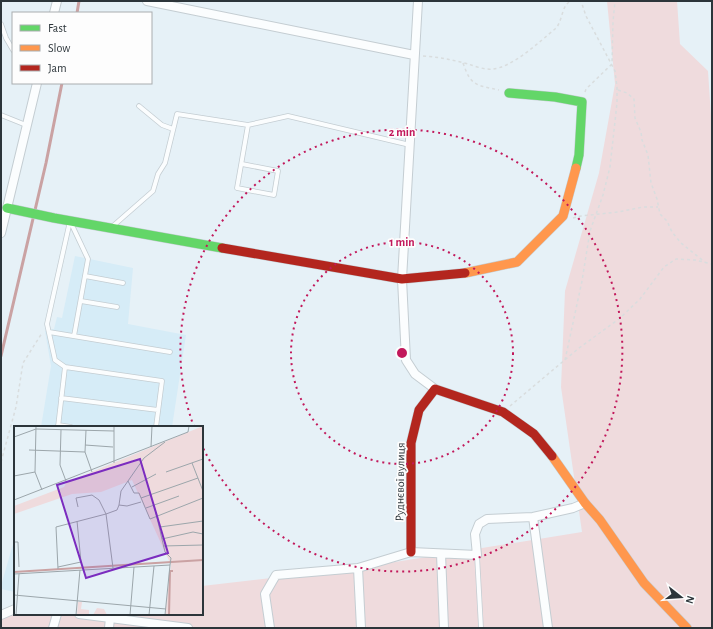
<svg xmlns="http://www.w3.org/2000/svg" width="713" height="629" font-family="'Alegreya Sans',sans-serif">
	<rect width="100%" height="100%" fill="#e6f1f7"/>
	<path fill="#d6ecf7" d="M75 256 133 268 128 324 186 335 172 427H41L51 366 45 331 54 329 57 317 62 318Z
		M15 537V592L1 589V586Z"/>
	<path fill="#efdbdd" d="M607 1H677L680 44 708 71 712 131V628H1V610L15 608V614H202V586L358 568 582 532 561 387 565 291 599 173 615 84Z"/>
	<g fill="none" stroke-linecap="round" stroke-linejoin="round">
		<path stroke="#caa2a3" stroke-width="3" d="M77 13 79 1
			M1 356 46 163 62 83"/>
		<g stroke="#c4cdd2" stroke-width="5.5">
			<path id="lane" d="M1 24 6 38 13 50
				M139 106 162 125 173 129
				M1 115 26 125
				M242 164 278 171 274 195 237 188 248 125
				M70 221 47 324 55 360 65 367 162 381 156 427
				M71 223 88 259 74 336
				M113 226 153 191 158 174 165 163 177 114 248 125 288 116 410 145
				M85 276 123 283
				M81 301 117 307
				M49 332 170 352
				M61 398 158 410
				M58 425 71 427
				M58 427 65 367
				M477 555 481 628"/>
		</g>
		<g stroke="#c4cdd2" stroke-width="10">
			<path id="street" d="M147 1 414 55
				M418 1 402 279 406 360 415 374 435 389
				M54 13 57 1
				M1 233 37 83
				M533 517 548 628
				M441 554 444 628
				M358 568 361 628
				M79 614 188 628
				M1 615 15 609
				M53 628 57 614
				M109 628 110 618
				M270 628 265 594 276 575 358 568 411 552 477 555 475 534 479 524 487 519 533 517 573 508 585 503"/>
		</g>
		<g stroke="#c4cdd2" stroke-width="10">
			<path id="fast" d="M509 93 555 97 582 102 579 155 576 168
				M7 208 54 218 222 248"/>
		</g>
		<g stroke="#c4cdd2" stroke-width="10">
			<path id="slow" d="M465 273 517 262 563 216 576 168
				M552 456 585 503 600 520 644 583 687 628"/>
		</g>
		<g stroke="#c4cdd2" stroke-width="10">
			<path id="jam" d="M222 248 402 279 465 273
				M411 552V443L419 410 435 389 503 412 534 434 552 456"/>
		</g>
		<path stroke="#d9ddde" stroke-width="1.5" stroke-dasharray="3 3" stroke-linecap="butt" d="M423 56C439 57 453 60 468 64 475 66 484 70 492 69 512 68 539 42 555 29 563 22 561 5 571 1
			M463 63C471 87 477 85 499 90
			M618 90 627 93 634 99 635 118 641 132 642 140 648 155 651 183 657 199 660 214 667 221 672 232 681 243 706 263
			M585 92 586 89 612 64 613 22 615 1
			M573 218 581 216 618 212 643 207H658
			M565 360 582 281 590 231 603 195 610 167 617 103V87L615 71 586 16 581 1
			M510 406 579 348 619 319 640 299 664 267 676 259 695 260 712 264
			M1 462 16 407 23 363 42 333"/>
		<use href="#lane" stroke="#fbfdfe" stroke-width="4"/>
		<use href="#street" stroke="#fbfdfe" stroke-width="8"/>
		<use href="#fast" stroke="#63d668" stroke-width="9"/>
		<use href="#slow" stroke="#ff974d" stroke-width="9"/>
		<use href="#jam" stroke="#b3261e" stroke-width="9"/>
	</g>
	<g fill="none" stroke="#c2185b" stroke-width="2" stroke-dasharray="2 4">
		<circle cx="402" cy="353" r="111"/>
		<path d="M194 427A221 221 0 1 1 203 448"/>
	</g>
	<g text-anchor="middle" stroke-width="3.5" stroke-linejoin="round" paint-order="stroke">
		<g font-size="12" fill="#2c353a" stroke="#fdfdfd">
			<text transform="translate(400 482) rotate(-89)" y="4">Руднєвої вулиця</text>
		</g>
	</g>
	<g transform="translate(14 426)">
		<rect width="189" height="189" fill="#e6f1f7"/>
		<path d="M189 0V189H151L157 139 118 54 87 66 58 68 0 88V80L50 61 53 56ZM64 176H68L67 183 75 184V189H63ZM83 182 90 183 93 189H79Z" fill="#efdbdd"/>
		<path fill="none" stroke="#caa2a3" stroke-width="2" d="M0 146 189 134M155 189 156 145H159"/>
		<path fill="none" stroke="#9ca6ab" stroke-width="1" d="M22 0 21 46 28 64M100 0V37M47 4 46 39 52 55M72 4 71 26 78 46M0 11 22 3 100 5M71 19 99 21M137 21 138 0M15 24 71 26M178 37 189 65M152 46 189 33M0 50 21 46M114 55 120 67H125L136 93 189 72M118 61 142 48M127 72 184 52M0 74 174 6 175 0M127 76 113 80 105 79 107 65 130 32 151 16M64 81 62 72 78 69 85 74 92 88 99 142M132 82 165 70M146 101 189 95M148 113 179 106 189 108M0 116H4L5 141M149 120 189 119M44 141 67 136 63 95M44 143 42 101 92 88 103 84 105 79M0 148 156 139 157 132 151 126 140 79M0 169 152 183M2 189 5 148M62 189 66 144M116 189 120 141M135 189 140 140M151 189 156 139"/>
		<path fill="#7b2cbf" fill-opacity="0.15" stroke="#7b2cbf" stroke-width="2" d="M126 33 154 127 72 152 43 59Z"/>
		<rect width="189" height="189" fill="none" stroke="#2c353a" stroke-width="2"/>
	</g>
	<circle cx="402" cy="353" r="6" fill="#c2185b" stroke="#fdfdfd" stroke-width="2"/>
	<g font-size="12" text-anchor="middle" font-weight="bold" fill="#c2185b" stroke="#fdfdfd" stroke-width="3.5" stroke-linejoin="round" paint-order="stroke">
		<text x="402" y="136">2 min</text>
		<text x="402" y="246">1 min</text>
	</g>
	<rect width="713" height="629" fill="none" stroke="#2c353a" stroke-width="4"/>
	<rect x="12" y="12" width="140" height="72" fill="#fdfdfd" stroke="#a9adaf"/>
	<rect x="20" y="25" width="20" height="6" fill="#63d668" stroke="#a9adaf"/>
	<text x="48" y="32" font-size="12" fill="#2c353a">Fast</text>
	<rect x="20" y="45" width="20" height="6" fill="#ff974d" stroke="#a9adaf"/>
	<text x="48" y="52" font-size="12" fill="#2c353a">Slow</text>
	<rect x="20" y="65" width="20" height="6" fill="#b3261e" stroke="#a9adaf"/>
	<text x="48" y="72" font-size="12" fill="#2c353a">Jam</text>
	<g transform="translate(681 597) rotate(107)" stroke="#fdfdfd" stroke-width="3" paint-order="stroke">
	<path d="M0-3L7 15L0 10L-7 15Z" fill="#2c353a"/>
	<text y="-6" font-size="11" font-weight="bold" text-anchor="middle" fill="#2c353a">N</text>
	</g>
</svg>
